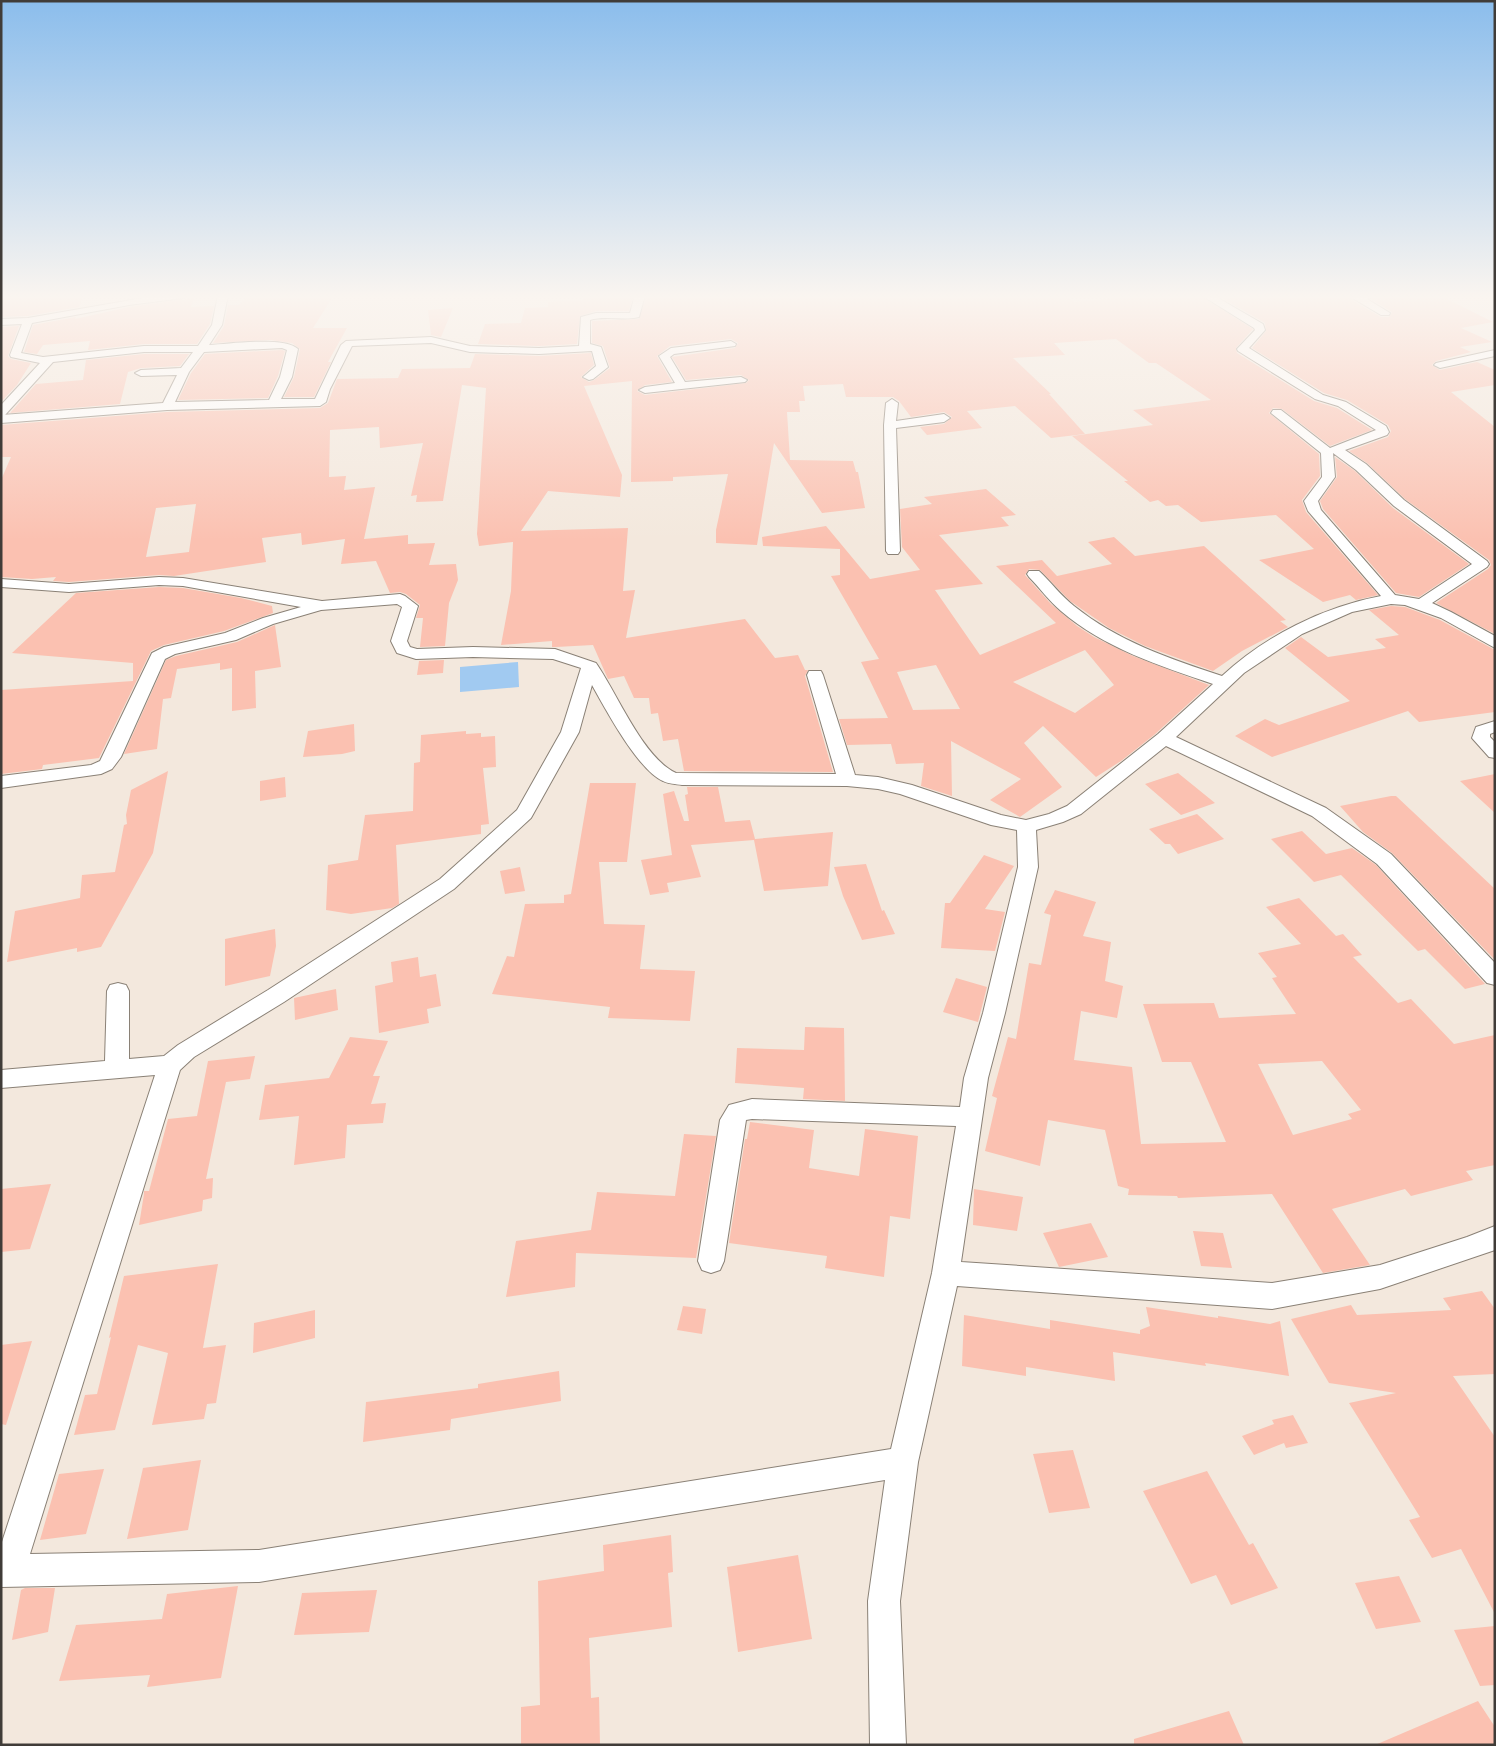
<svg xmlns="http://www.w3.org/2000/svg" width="1496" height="1746" font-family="'Public Sans',sans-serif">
	<rect width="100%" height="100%" fill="#f3e8dd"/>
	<path fill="#a1caf1" d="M518 662 519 687 460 692V667Z"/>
	<path fill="#fbc1b1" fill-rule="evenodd" d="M248 295H334L313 328H347L328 362H331L314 397H284L294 377 300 349 292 343 270 340 213 343 224 326 228 305H239Z
		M620 295H633L629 311H596L580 316 577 344 539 346 478 344 485 324 521 323 525 308 548 307V302L583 300 584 296Z
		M647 295H1064L1075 302 1145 295H1199L1253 329 1236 348 1237 353 1314 401 1337 408 1372 430 1330 446 1282 409 1273 408 1269 413 1319 454 1320 476 1302 500 1306 512 1378 595 1356 600 1350 595 1323 602 1259 560 1314 549 1276 515 1201 522 1178 505 1166 506 1158 500 1150 502 1124 481H1128L1072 436 1153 425 1133 410 1211 400 1156 363H1149L1116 339 1054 343 1065 355 1013 358 1051 394H1049L1085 434 1051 438 1015 406 967 411 982 428 927 435 920 427 944 424 952 417 944 412 911 417 899 401 893 397H846L843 384 803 386 805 401H799L800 412H787L790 460 853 461 856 472H858L865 508 822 513 774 443 757 545 716 543V530L728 474 673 477V481L631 482 632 381 584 386 622 475 620 497 548 491 521 531 628 528 623 591 635 590 626 638 745 619 775 658 798 655 805 670H808L805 676 833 772 684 771 678 739 663 741 658 713 651 714 649 698H634L624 676 608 679 593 645 556 647H552V641L501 645 511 591 513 542 479 546 477 534 486 388 462 385 443 501 416 502 417 495 411 496 423 443 380 448 379 427 330 430 329 477 346 476 344 490 375 487 364 539 408 535V544L435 543 429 565 456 564 458 580 449 603 445 646 420 647 423 618H416L420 605 406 594 400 592 390 593 376 561 341 564 345 539 302 545 301 533 262 538 266 562 174 576 159 575 69 582 53 581 56 577 32 579 1 577V480L11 457H1V425L167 412 320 408 328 403 337 379 398 378 402 369 470 368 475 354 539 356 591 353 594 365 581 377 589 382 594 380 610 368 603 346 592 343V321L639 319ZM731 339 738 343 735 348 672 357 686 380 741 375 749 380 746 383 645 395 637 391 645 385 672 382 657 356 670 346ZM196 504 189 552 146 557 156 508Z
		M1217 295H1351L1353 301 1381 317H1389L1392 312 1371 299 1379 295H1439L1493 322 1461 328 1492 342 1460 347 1471 352 1436 361 1432 365 1440 370 1477 362 1495 370V385L1451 392 1495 427V634L1436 603 1488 569 1491 565 1489 560 1405 499 1367 463 1349 451 1388 437 1391 431 1388 425 1347 400 1324 393 1252 348 1266 331 1265 323Z
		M83 296 79 307 28 316 1 317V298Z
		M194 298 191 307 214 306 210 324 197 344H144L88 350 90 341 43 345 37 354 24 352 33 325 76 317 75 319 129 307Z
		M453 308 441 337 431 335 428 310Z
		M19 326 8 356 11 359 31 363 17 385 1 402V327Z
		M282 350 285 351 278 376 268 398 178 400 191 373 205 354Z
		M144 354H189L180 366 141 368 128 372 120 404 10 413 36 384 83 380 86 360Z
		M1335 457 1355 471 1393 508 1469 564 1419 597 1396 593 1323 509 1320 501 1337 477Z
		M986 489 1016 515 1001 517 1009 526 939 535 983 584 935 590 980 655 1056 623 996 566 1042 560 1057 576 1112 564 1088 542 1114 537 1135 556 1204 546 1286 620 1280 621 1288 627 1242 651 1213 671 1145 646 1109 628 1070 601 1040 570 1029 569 1025 575 1051 604 1077 626 1094 637 1133 656 1209 685 1154 735 1121 761 1096 777 1043 726 1024 743 1062 787 1020 817 990 800 1021 779 951 741 952 796 921 786 924 763 896 764 891 744 847 745 839 719 888 718 861 662 879 659 831 576 840 575V549L763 546 762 537 826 526 870 579 920 570 902 547 900 509 932 504 924 497ZM1085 650 1114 685 1075 713 1013 682ZM936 665 960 709 913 710 897 672Z
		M159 587 183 588 241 598 272 606 273 613 224 631 164 645 151 651 99 758 43 765 42 769 1 774V690L133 681V663L12 653 76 593Z
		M1391 606 1405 607 1440 620 1495 650V712L1419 722 1408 711 1272 757 1235 736 1265 719 1279 725 1350 701 1285 648 1301 637 1328 657 1386 648 1375 639 1399 635 1369 610Z
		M275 625 281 667 255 671 256 708 232 711V668L220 670V663L177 669 171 698 163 699 157 749 124 754 166 660 176 656 237 642Z
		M444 660 443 673 417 675 419 661Z
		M354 724 355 751 342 754 303 757 308 731Z
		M466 731V734L481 733V737L495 736 496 767 483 768 489 824 481 825V834L396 845 399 904 392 908 351 914 326 910 328 865 358 860 365 815 413 811 414 763 420 762 421 735Z
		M168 771 153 853 101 947 77 952V948L7 962 15 911 80 898 82 875 115 872 124 825 127 824 126 815 131 790Z
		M1178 773 1215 803 1181 815 1145 784Z
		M1495 774V813L1460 781Z
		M285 777 286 797 260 801V781Z
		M590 783H636L627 862H599L604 924 645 925 640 969 695 971 690 1021 608 1018 610 1007 492 994 507 956 514 957 525 904 564 903V895L571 894Z
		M687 787H718L725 822 750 820 755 839 833 832 828 886 764 891 754 840 691 845 701 877 667 883 669 892 650 895 641 860 672 855 663 794 674 791 684 821H689L685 795 688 794Z
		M1391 796H1396L1495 889V960L1392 853 1363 832 1340 806Z
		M1197 814 1224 839 1178 854 1170 844H1165L1149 829Z
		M1302 831 1326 854 1352 848 1376 865 1485 984 1465 989 1425 949 1418 951 1341 875 1314 882 1271 839Z
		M984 855 1014 866 985 909 1005 912 995 951 941 948 945 903H950Z
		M866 864 882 911 884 910 895 934 862 940 843 896 834 867Z
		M520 867 525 891 505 894 500 871Z
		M1055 890 1096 902 1083 936 1111 942 1105 981 1123 986 1117 1018 1081 1011 1074 1060 1132 1067 1141 1144 1226 1142 1191 1062H1162L1143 1004 1214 1003 1219 1018 1296 1014 1272 978 1277 977 1258 953 1301 944 1266 907 1299 898 1336 936 1343 934 1362 955 1353 957 1398 1003 1411 999 1454 1044 1495 1035V1165L1466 1171 1473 1180 1411 1196 1405 1189 1332 1209 1370 1265 1323 1273 1272 1194 1178 1198 1177 1196 1128 1195 1129 1189 1118 1186 1105 1130 1048 1120 1040 1166 985 1151 997 1098 992 1096 1008 1037 1016 1039 1029 963 1041 965 1051 915 1044 913ZM1322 1061 1361 1110 1348 1114 1352 1119 1293 1135 1258 1064Z
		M275 929 276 946 270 976 225 986V939Z
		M418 957 420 977 436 974 441 1006 427 1009 429 1023 379 1033 375 986 393 982 391 962Z
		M956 978 987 987 978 1022 943 1012Z
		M336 989 338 1010 295 1020 294 998Z
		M805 1027 844 1028 845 1101 803 1099 804 1088 735 1083 737 1048 804 1050Z
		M350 1037 388 1041 373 1076H380L371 1104 386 1103 383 1123 347 1125 345 1158 294 1165 299 1116 259 1120 265 1085 329 1078Z
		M255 1056 250 1079 226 1082 206 1179 213 1178 212 1198 203 1200 202 1211 139 1225 144 1194V1191H149L168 1119 197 1116 208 1061Z
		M750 1122 814 1130 809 1168 859 1176 865 1129 918 1136 910 1219 890 1216 884 1277 825 1268 827 1256 729 1243 745 1139H747Z
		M684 1134 716 1136 696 1258 576 1253 575 1287 506 1297 516 1241 591 1230 597 1192 675 1196Z
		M51 1184 30 1249 1 1252V1189Z
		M974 1189 1023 1197 1017 1231 973 1225Z
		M1091 1223 1108 1257 1059 1267 1043 1233Z
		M1193 1231 1223 1233 1232 1268 1201 1266Z
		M218 1264 203 1348 226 1345 216 1403 207 1404 204 1419 152 1425 168 1353 138 1345 115 1430 74 1435 85 1395 97 1394 111 1337 109 1338 124 1276Z
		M1482 1291 1495 1309V1374L1453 1376 1495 1437V1614L1461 1549 1432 1558 1409 1520 1420 1517 1349 1403 1396 1393 1329 1383 1291 1319 1351 1305 1357 1315 1451 1310 1443 1298Z
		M683 1306 706 1309 702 1334 677 1330Z
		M1146 1307 1218 1318V1316L1270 1324 1280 1321 1289 1376 1205 1363 1206 1366 1113 1352 1115 1381 1026 1367V1376L962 1366 964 1315 1050 1329V1320L1140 1334V1330L1150 1326Z
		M315 1310V1338L253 1353 254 1323Z
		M32 1341 6 1425 1 1424V1345Z
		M559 1371 561 1401 451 1419 450 1430 363 1442 366 1402 478 1388V1384Z
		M1293 1415 1308 1443 1286 1448 1284 1443 1254 1455 1242 1436 1274 1424 1272 1420Z
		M1073 1450 1090 1508 1049 1513 1033 1454Z
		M201 1460 188 1530 127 1539 143 1468Z
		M104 1469 86 1534 40 1540 59 1474Z
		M1207 1471 1249 1545 1253 1543 1278 1588 1231 1605 1216 1575 1191 1584 1143 1491Z
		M671 1535 673 1572 668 1573 672 1627 589 1638 591 1698 599 1697 600 1745H521V1707L540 1705 538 1581 604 1571 603 1545Z
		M798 1555 812 1639 738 1652 727 1567Z
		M1399 1576 1421 1622 1376 1629 1355 1583Z
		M238 1586 221 1678 147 1687 150 1675 59 1681 76 1625 162 1619 167 1594Z
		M25 1588H55L48 1632 12 1640 21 1590Z
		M377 1590 369 1632 294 1635 302 1593Z
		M1495 1626V1685L1480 1686 1454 1630Z
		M1478 1701 1495 1727V1745H1375Z
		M1229 1711 1244 1745H1134V1739Z"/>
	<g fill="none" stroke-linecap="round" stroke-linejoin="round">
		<g stroke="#8a8176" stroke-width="2">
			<path id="minor" d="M160 295H188L183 298 129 305 32 323 21 353 43 357 144 346H198L212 325 218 295H228L222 325 209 345C229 344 285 336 298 349L292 377 281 399H315L341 345 346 341 431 337 470 346 539 348 579 346 581 317 596 313H630L635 295H645L639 317C623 321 605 315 590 320V344L601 347 608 367 593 379 589 380 583 377 596 366 592 351 539 354 470 352 431 343 352 346 330 389 326 402 320 406 167 410 1 423V405L40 363 11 357 10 355 22 324 1 325V319L28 318ZM282 348 287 350 280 377 269 400 175 402 189 372 204 352ZM144 352H193L181 368 141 370 135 373 141 376 177 375 163 403 2 415H5L53 362Z
				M1201 295H1213L1263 324 1265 330 1249 348 1323 395 1346 402 1386 426 1389 432 1387 435 1345 450 1366 464 1404 500 1487 561 1489 564 1487 567 1432 603 1451 612 1495 636V648L1441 618 1405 605 1391 604 1352 612 1302 634 1244 673 1176 737 1326 808 1391 854 1495 963V985L1487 983 1377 864 1312 816 1166 746 1081 814 1063 822 1036 830 1038 867 1005 1013 988 1078 961 1262 1272 1283 1380 1265 1467 1237 1495 1226V1250L1380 1289 1272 1309 957 1286 918 1462 900 1601 906 1745H870L868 1601 885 1480 259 1582 1 1587V1545L155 1075 1 1088V1070L105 1061 107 991 110 985 118 983 126 985 129 991V1059L164 1056 178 1045 268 990 440 879 517 810 561 732 581 668 553 659 473 657 416 659 397 653 391 641 402 607 397 604 321 610 273 624 236 640 175 654 165 659 121 757 112 769 101 774 1 788V776L91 765 100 761 152 653 164 647 225 633 263 618 301 607 183 586 159 585 69 592 1 587V579L69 584 159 577 183 578 322 601 400 594 405 596 418 606 407 641 410 647 417 649 473 647 555 649 596 663C617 693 643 758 676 773L836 774 807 675 809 671H821L823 675 855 775 878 777 912 785 1001 815 1026 820 1049 814 1067 806 1158 734 1213 684C1160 666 1104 648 1061 611 1049 601 1040 588 1029 577L1027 574 1029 571H1039C1051 582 1061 596 1074 606 1117 641 1170 659 1222 676 1265 636 1323 607 1381 596L1308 511 1304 501 1322 477 1321 453 1271 413 1273 410H1281L1330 448 1376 430 1338 406 1315 399 1238 351 1237 349 1255 330 1254 328ZM1333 453 1356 470 1394 506 1472 564 1419 599 1395 595 1321 510 1318 501 1335 477ZM592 685C606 710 638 770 663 781 668 784 676 784 682 785L847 786 878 789 900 794 991 825 1017 830 1018 867 983 1013 964 1078 960 1107 752 1099 729 1105 720 1120 698 1261 702 1270 711 1273 720 1270 724 1261 746 1120 752 1119 956 1126 932 1273 891 1449 259 1550 30 1554 180 1070 194 1057 284 1002 454 889 531 818 579 732Z
				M1353 295H1377L1367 299 1390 313 1389 315H1381L1354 299Z
				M731 341 736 344 735 346 674 354 670 357 685 382 741 377 747 380 745 382 645 393 639 390 645 387 675 383 659 356 671 348Z
				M1495 350V356L1440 368 1434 365 1436 363Z
				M892 399 898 403 896 421 944 414 950 418 944 422 896 428 900 551 898 554H888L886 551 884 425 886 403Z
				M1495 721V732L1490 734V737L1495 742V758L1489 757 1472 738 1476 727Z"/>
		</g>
		<use href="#minor" fill="#fff" fill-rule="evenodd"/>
	</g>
	<linearGradient id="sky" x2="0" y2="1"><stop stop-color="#8bbdec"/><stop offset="0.55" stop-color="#faf5f0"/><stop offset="1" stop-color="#faf5f0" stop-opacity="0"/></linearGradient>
	<rect width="1496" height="540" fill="url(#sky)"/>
	<rect width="1496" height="1746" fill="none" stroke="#403c38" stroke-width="5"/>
</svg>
